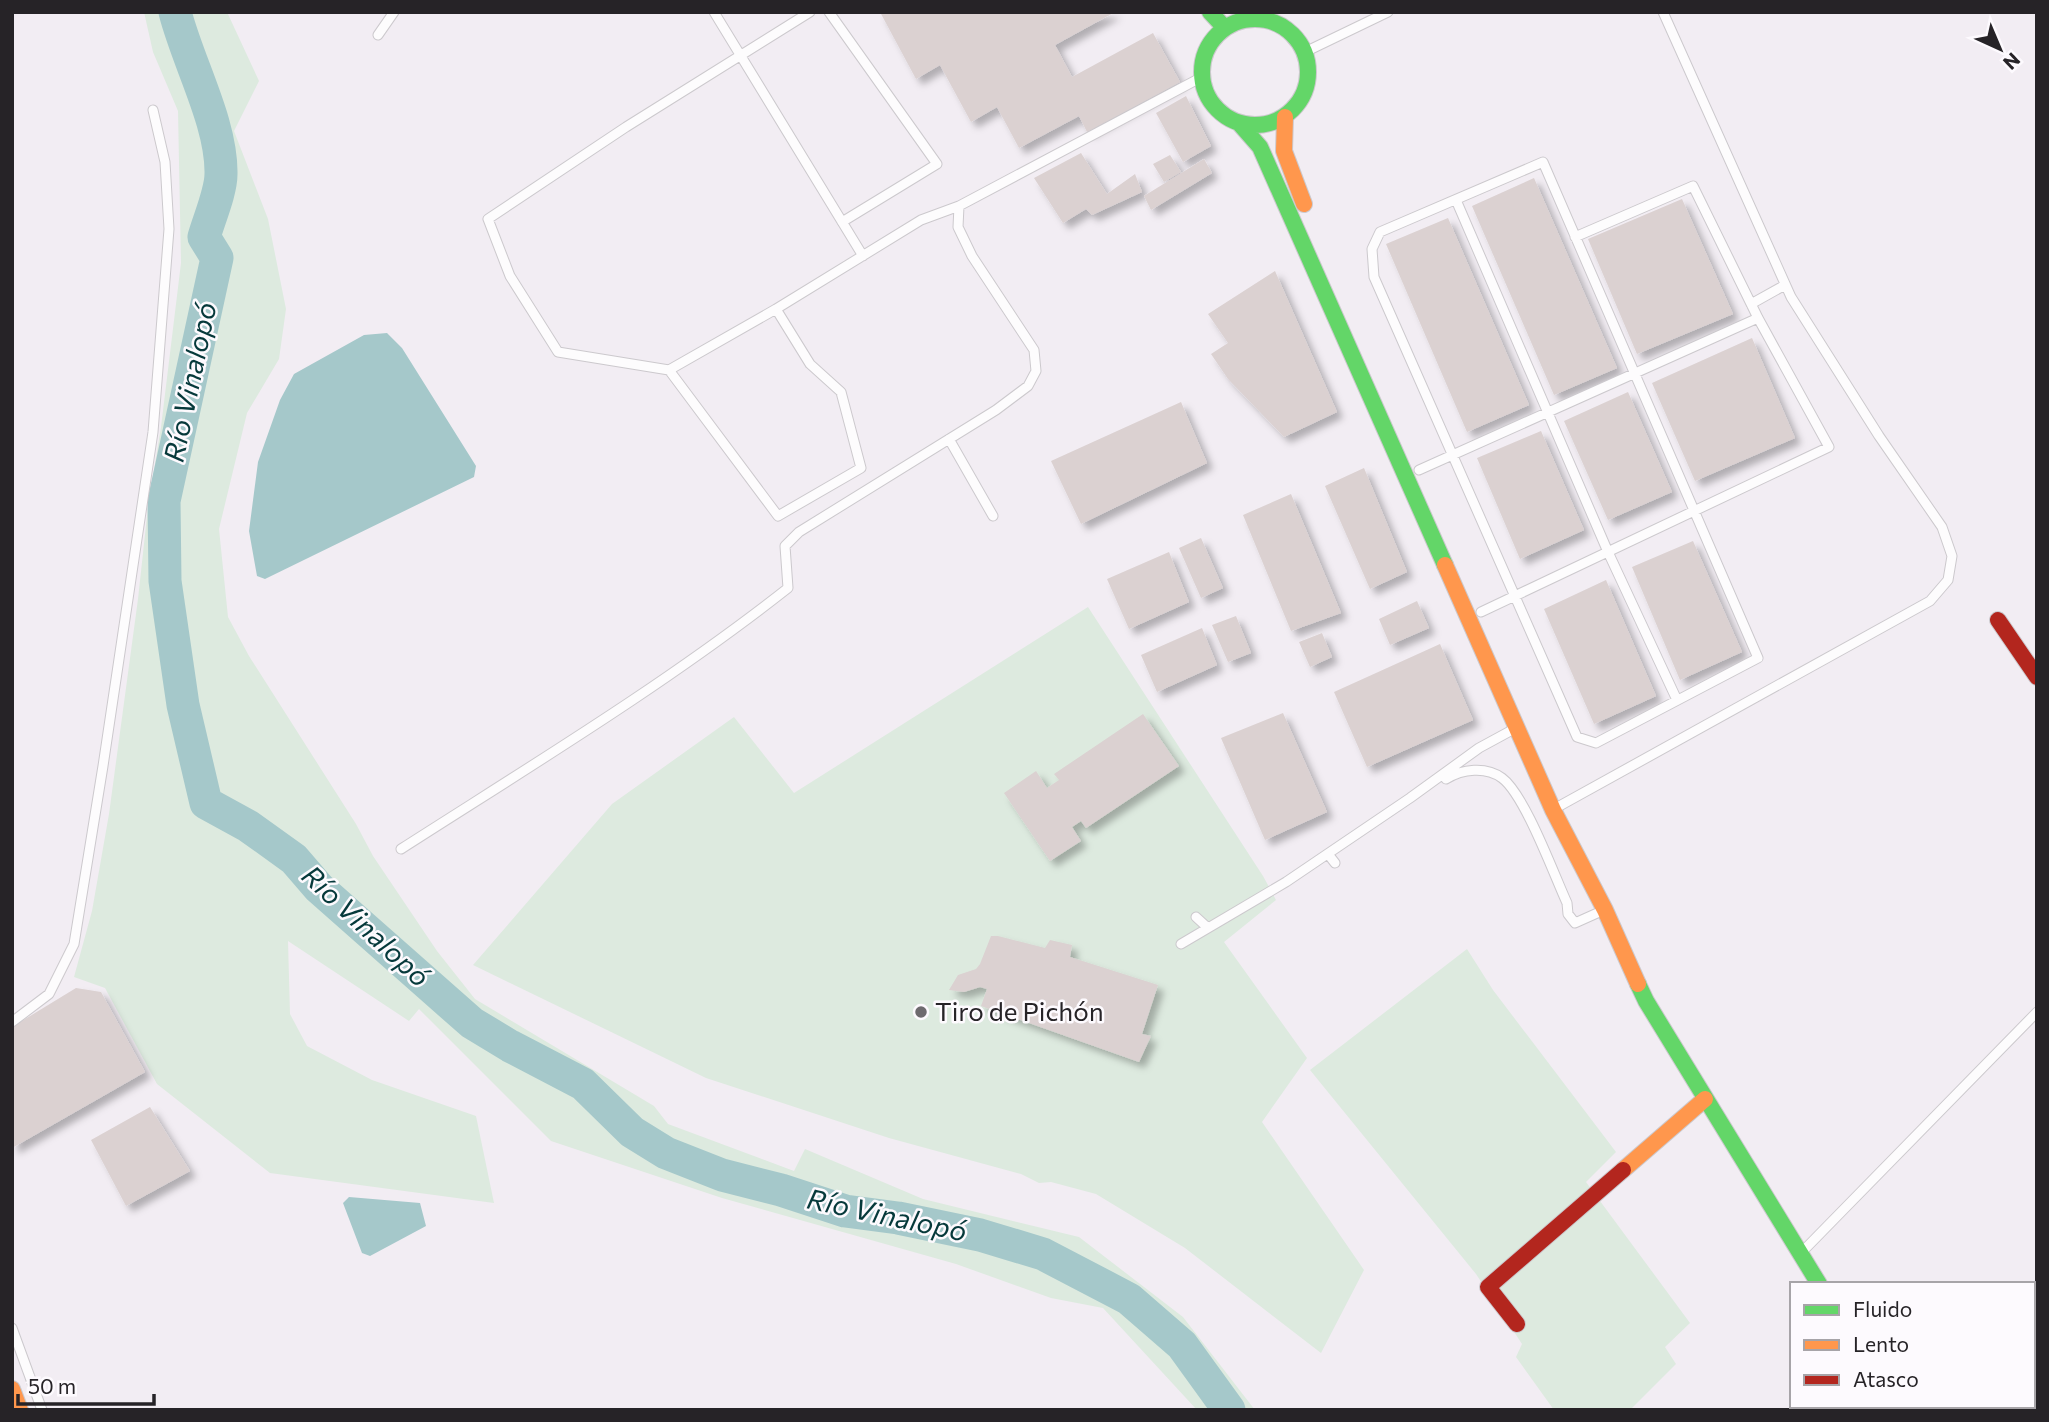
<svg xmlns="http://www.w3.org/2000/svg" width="2049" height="1422" font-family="Commissioner,sans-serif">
	<defs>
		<filter id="shadow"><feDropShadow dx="6" dy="6" stdDeviation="3.5" flood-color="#0004"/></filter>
	</defs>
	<rect width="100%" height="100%" fill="#f2edf3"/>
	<path fill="#ddeadf" d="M144 12H227L259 81 234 131 268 219 286 309 279 359 247 413 219 529 228 617 249 656 356 824 373 856 437 951 475 999 654 1106 668 1124 794 1171 805 1149 923 1199 1079 1237 1183 1317 1255 1410H1197L1103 1308 1051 1298 956 1264 722 1198 551 1141 419 1009 409 1021 288 941 290 1014 307 1046 372 1080 476 1116 494 1203 270 1173 157 1084 105 988 74 977 92 911 109 814 138 599 148 507 161 427 181 263 178 111 153 52Z
		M1088 607 1263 876 1276 900 1224 942 1307 1058 1262 1122 1364 1270 1321 1353 1185 1248 1096 1194 1051 1182 1039 1183 1021 1174 889 1138 706 1078 473 965 612 804 734 717 794 793Z
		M1467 949 1493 990 1616 1152 1586 1182 1690 1323 1665 1347 1676 1364 1630 1410H1554L1516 1357 1522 1344 1476 1274 1310 1070Z"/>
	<path fill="#a5c8ca" d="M387 333 402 348 476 466 474 477 265 579 257 576 249 531 258 462 280 400 294 374 364 335Z
		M349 1197 420 1203 426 1226 370 1256 362 1253 343 1203Z"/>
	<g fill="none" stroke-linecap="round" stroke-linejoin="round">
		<path stroke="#a5c8ca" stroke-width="33" d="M175 12C188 63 222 123 221 174 221 192 209 219 204 237L217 258 164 501 165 581 183 705 206 803 248 826 294 859 319 888 472 1023 510 1046 583 1084 632 1132 666 1153 722 1175 781 1190 845 1211 898 1218 980 1235 1043 1254 1129 1299 1182 1345 1229 1410"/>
	</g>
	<path fill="#dbd1d1" filter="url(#shadow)" d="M880 12H1115L1055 45 1072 77 1153 33 1180 82 1087 132 1079 116 1019 148 997 107 971 122 940 65 916 79Z
		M1186 96 1211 146 1183 162 1156 113Z
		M1081 153 1107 194 1135 174 1142 192 1092 215 1086 209 1063 223 1034 178Z
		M1170 155 1181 172 1164 182 1153 164Z
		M1204 159 1212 173 1151 210 1144 196Z
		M1534 178 1617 368 1554 395 1472 206Z
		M1682 199 1733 314 1637 354 1588 239Z
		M1448 218 1529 405 1467 432 1386 244Z
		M1275 271 1337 412 1284 437 1228 379 1211 354 1228 343 1208 314Z
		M1752 338 1795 438 1695 481 1652 383Z
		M1628 392 1672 492 1608 520 1564 421Z
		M1181 402 1207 463 1081 524 1051 461Z
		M1541 431 1584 530 1520 559 1477 458Z
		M1364 468 1407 572 1370 589 1325 486Z
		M1291 494 1341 613 1291 631 1243 515Z
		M1201 538 1223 588 1201 598 1179 548Z
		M1693 541 1742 652 1680 680 1632 567Z
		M1169 552 1189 602 1129 629 1107 579Z
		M1606 580 1656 696 1594 724 1544 609Z
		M1417 601 1429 628 1390 645 1379 619Z
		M1236 616 1251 653 1228 662 1212 625Z
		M1202 628 1217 665 1157 692 1141 655Z
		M1322 633 1332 657 1310 667 1299 642Z
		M1440 644 1473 720 1367 767 1334 692Z
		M1283 713 1327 812 1265 840 1221 738Z
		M1143 714 1179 766 1086 828 1081 821 1072 827 1081 841 1050 861 1004 793 1036 771 1047 788 1059 780 1054 774Z
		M991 936H998L1045 948 1050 940 1072 945 1070 957 1158 985 1142 1034 1151 1036 1139 1062 981 1006 987 989 980 987 964 992 949 990 958 975 976 969 980 964Z
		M76 988 101 992 145 1072 12 1148V1027Z
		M150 1107 190 1171 126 1206 91 1140Z"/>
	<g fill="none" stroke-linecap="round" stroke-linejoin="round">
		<g stroke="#ccc9cd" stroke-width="11">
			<path id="lane" d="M714 12 863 256
				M810 12 626 127 488 219 510 276 558 352 669 370 776 309 921 220 959 206
				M829 12 937 164 842 222
				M378 35 394 12
				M1305 52 1388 12
				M1543 162 1758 658 1596 743 1577 737 1374 277 1372 249 1380 232Z
				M1456 200 1608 552 1677 700
				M1751 304 1785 285
				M669 370 778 516 861 468 841 392 810 364 776 309
				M949 439 993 516
				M1419 470 1758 318
				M1481 612 1829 447 1758 318 1693 186 1575 237
				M1446 779C1462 769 1486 766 1502 778 1525 795 1554 875 1567 903L1568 914 1575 923 1604 910
				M1554 809 1930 601 1948 580 1952 556 1942 527 1879 436 1791 297 1663 12
				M401 849C532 765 666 684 788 588L785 546 799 532 996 410 1028 386 1036 371 1034 350 972 256 958 227 959 206 1202 77
				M1328 854 1335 863
				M1196 917 1208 928
				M1181 944 1286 882 1410 798 1479 748 1514 729
				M12 1022 49 994 74 944 103 766 153 432 169 229 165 162 153 110
				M1801 1253 2037 1012
				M12 1328 42 1410"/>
		</g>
		<g stroke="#ccc9cd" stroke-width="18">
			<path id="fast" d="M1210 12 1225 28
				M1202 72a53 53 0 1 1 106 0a53 53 0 1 1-106 0Z
				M1239 123 1260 147 1445 565
				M1638 984 1646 1001 1819 1284
				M1857 1410 1858 1406"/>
		</g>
		<g stroke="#ccc9cd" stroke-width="18">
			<path id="slow" d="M1285 117 1284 151 1304 204
				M1445 565 1553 810 1605 910 1638 984
				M1623 1170 1705 1099
				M12 1389 20 1410
				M1904 1410 1915 1406"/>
		</g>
		<g stroke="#ccc9cd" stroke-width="18">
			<path id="jam" d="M1998 620 2037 677
				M1517 1324 1488 1287 1623 1170
				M1967 1406 1978 1410"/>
		</g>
		<use href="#lane" stroke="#fdfcfd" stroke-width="9"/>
		<use href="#fast" stroke="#63d668" stroke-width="16"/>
		<use href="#slow" stroke="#ff974d" stroke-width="16"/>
		<use href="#jam" stroke="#b3261e" stroke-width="16"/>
	</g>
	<circle fill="#6d6a6e" stroke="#fdfafe" stroke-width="2.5" cx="921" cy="1012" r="7"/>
	<g text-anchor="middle" stroke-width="5" stroke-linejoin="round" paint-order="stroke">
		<g font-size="26" fill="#262327" stroke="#fdfafe" text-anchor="start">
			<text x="935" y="1021">Tiro de Pichón</text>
		</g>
		<g font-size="28" font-style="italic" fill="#06393b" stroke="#fdfafe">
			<text transform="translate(190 382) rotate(-78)" y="10">Río Vinalopó</text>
			<text transform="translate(366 926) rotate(43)" y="10">Río Vinalopó</text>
			<text transform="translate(887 1215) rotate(12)" y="10">Río Vinalopó</text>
		</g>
	</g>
	<rect width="2049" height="1422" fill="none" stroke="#262327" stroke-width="28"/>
	<rect x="1790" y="1282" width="245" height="126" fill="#fdfafe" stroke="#a7a4a8" stroke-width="2"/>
	<rect x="1804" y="1305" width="35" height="10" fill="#63d668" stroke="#a7a4a8" stroke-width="2"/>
	<text x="1853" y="1317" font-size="21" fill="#262327">Fluido</text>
	<rect x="1804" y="1340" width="35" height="10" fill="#ff974d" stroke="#a7a4a8" stroke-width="2"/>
	<text x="1853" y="1352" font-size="21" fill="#262327">Lento</text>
	<rect x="1804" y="1375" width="35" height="10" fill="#b3261e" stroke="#a7a4a8" stroke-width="2"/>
	<text x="1853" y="1387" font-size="21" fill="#262327">Atasco</text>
	<g transform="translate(2000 49) rotate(136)" stroke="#fdfafe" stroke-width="5" paint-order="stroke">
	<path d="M0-5L12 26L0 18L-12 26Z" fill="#262327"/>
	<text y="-10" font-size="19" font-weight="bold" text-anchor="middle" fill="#262327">N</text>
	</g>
	<path d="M18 1394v10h136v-10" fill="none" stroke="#262327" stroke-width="3.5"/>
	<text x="28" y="1394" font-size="21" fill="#262327" stroke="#fdfafe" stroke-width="5" paint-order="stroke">50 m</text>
</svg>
